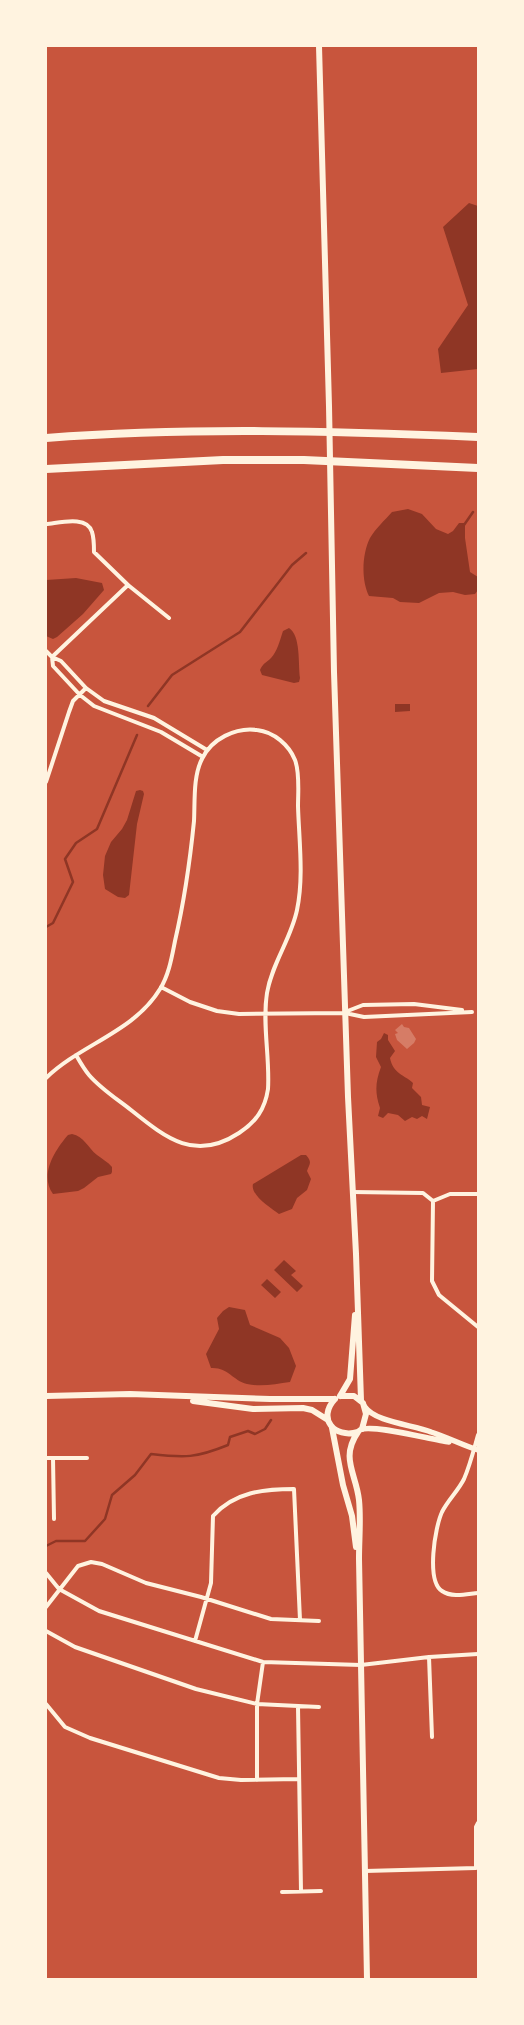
<svg xmlns="http://www.w3.org/2000/svg" width="524" height="2025" font-family="Quicksand,sans-serif">
	<rect width="100%" height="100%" fill="#c8553d"/>
	<path fill="#8f3625" d="M469 203 478 206V369L441 373 438 349 468 305 443 227Z
		M408 509 422 514 436 529 448 534 453 531 459 523H465V538L470 572 478 577V590L475 594 465 595 453 592 439 593 419 603 400 602 393 598 369 596C361 580 362 554 370 538 375 529 385 520 392 512Z
		M76 578 102 583 104 590 83 614 57 637 53 639 46 636V580Z
		M289 628C301 636 298 663 300 678L299 682 294 683 262 675 260 670C263 663 266 663 271 658 277 652 280 640 283 631Z
		M395 704H410V711L395 712Z
		M140 790 143 791 144 794 137 824 129 895 125 898 118 897 105 889 103 875 105 856 111 842 122 829 127 820 136 791Z
		M384 1033 388 1035V1040L395 1051 390 1058C393 1074 405 1075 413 1083L412 1088 421 1097 422 1105 430 1107 427 1119 422 1116 417 1119 412 1117 405 1121 398 1115 388 1113 383 1118 378 1116 380 1108C375 1093 375 1083 381 1067L376 1057 377 1042 381 1039Z
		M72 1134C84 1136 88 1148 97 1155 102 1159 108 1162 112 1167V1172L111 1174 98 1177 84 1188 78 1191 53 1194C39 1175 55 1150 68 1135Z
		M301 1155H306C313 1163 309 1164 307 1171L311 1179 307 1190 297 1198 292 1209 279 1214C271 1208 250 1195 253 1184Z
		M284 1260 296 1271 291 1275 303 1286 297 1292 274 1270Z
		M267 1279 281 1292 275 1298 261 1285Z
		M229 1307 245 1310 250 1325 280 1338 289 1348 296 1366 290 1382C276 1384 261 1387 247 1384 232 1380 228 1367 211 1368L206 1354 219 1329 217 1318 223 1311Z"/>
	<g fill="none" stroke-linecap="round" stroke-linejoin="round">
		<path stroke="#8f3625" stroke-width="2.5" d="M464 525 473 512
			M148 706 172 675 240 632 292 565 306 553
			M46 927 53 923 73 882 65 859 76 843 97 829 137 735
			M46 1546 56 1541H85L105 1519 112 1495 135 1475 151 1454C185 1458 196 1458 228 1445L230 1437 248 1431 255 1434 265 1429 271 1420"/>
	</g>
	<path fill="#d67c66" d="M402 1024 404 1027 409 1028 416 1039 414 1043 407 1049 397 1040 395 1034 398 1033 395 1030Z"/>
	<g fill="none" stroke-linecap="round" stroke-linejoin="round">
		<path stroke="#fff3e0" stroke-width="4" d="M46 524C59 523 87 515 92 532 94 538 94 546 94 552L128 585 169 618
			M46 651 52 657 61 661 86 688 104 701 154 718 207 750
			M52 657 53 666 80 695 94 706 161 732 203 757
			M52 657 128 585
			M46 782 69 712 73 701 86 688
			M161 987 190 1002 217 1011 239 1014 345 1013 364 1017 472 1012
			M345 1012 363 1005 414 1004 462 1010
			M46 1078C81 1044 134 1032 160 989 169 975 172 956 175 941 184 902 190 861 194 821 195 802 193 776 202 759 211 739 236 727 257 730 274 732 289 745 295 760 300 773 298 792 298 806 299 840 304 877 297 910 291 939 272 963 267 993 262 1024 270 1057 268 1089 265 1109 256 1122 239 1133 195 1162 166 1138 131 1110 117 1099 101 1089 89 1075 84 1069 80 1062 76 1055
			M352 1192 423 1193 433 1201 450 1194H478
			M433 1201 432 1281 439 1295 478 1327
			M478 1435C474 1449 470 1465 464 1479 458 1491 448 1500 442 1512 435 1527 426 1581 442 1591 452 1598 467 1594 478 1593
			M46 1458H87
			M53 1458 54 1519
			M46 1573 59 1589 99 1611 263 1662 361 1665 429 1657 478 1654
			M46 1607 78 1566 91 1562 102 1564 146 1583 201 1597 271 1619 319 1621
			M46 1631 75 1647 196 1689 257 1704 319 1707
			M195 1641 211 1583 213 1516C234 1492 264 1489 294 1489L300 1620
			M429 1657 432 1737
			M46 1704 65 1727 90 1738 219 1778 241 1780 298 1779
			M298 1707 301 1891
			M257 1780V1704L263 1662
			M365 1871 476 1868V1827L478 1823
			M282 1892 321 1891"/>
		<path stroke="#fff3e0" stroke-width="5.5" d="M365 1407C375 1422 414 1425 431 1432 447 1437 462 1445 478 1450
			M360 1430C370 1423 432 1440 449 1442"/>
		<path stroke="#fff3e0" stroke-width="6" d="M319 46 329 406 334 672 348 1097 356 1254 361 1400
			M46 1396 130 1394 270 1399H335
			M340 1396 350 1379 355 1315
			M340 1396H354L363 1403 366 1414 362 1429
			M335 1399C317 1418 334 1439 358 1432
			M193 1401 253 1409 303 1408 312 1410 328 1420
			M332 1428 343 1485 352 1516 356 1547
			M358 1432C340 1458 356 1473 359 1500 361 1519 359 1539 359 1559L367 1979"/>
		<path stroke="#fff3e0" stroke-width="8" d="M46 438C190 427 334 431 478 437
			M46 469 223 460H304L478 468"/>
	</g>
	<rect width="524" height="2025" fill="none" stroke="#fff3e0" stroke-width="94"/>
</svg>
